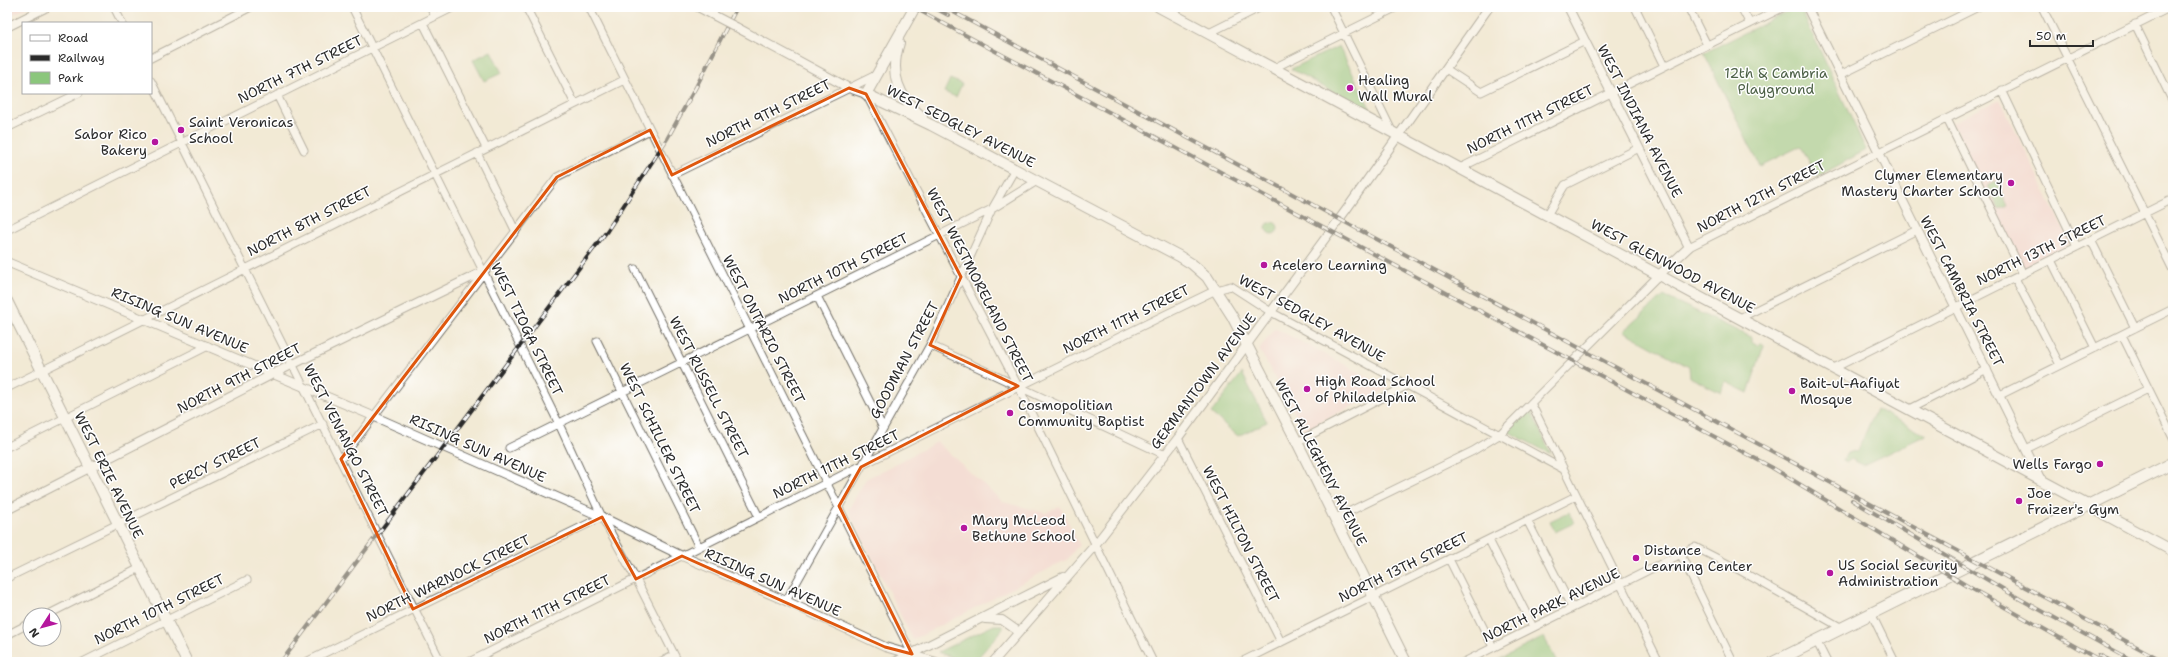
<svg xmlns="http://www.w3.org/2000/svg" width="2180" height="669" font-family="'Shantell Sans',sans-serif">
	<rect width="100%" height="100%" fill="#fff"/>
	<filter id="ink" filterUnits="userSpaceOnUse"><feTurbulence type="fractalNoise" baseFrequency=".025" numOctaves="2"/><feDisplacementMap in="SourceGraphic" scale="8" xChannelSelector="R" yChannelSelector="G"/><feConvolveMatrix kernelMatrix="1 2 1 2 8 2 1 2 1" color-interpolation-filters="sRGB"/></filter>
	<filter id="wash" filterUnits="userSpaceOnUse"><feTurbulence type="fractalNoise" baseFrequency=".012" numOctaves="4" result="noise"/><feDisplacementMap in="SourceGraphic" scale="16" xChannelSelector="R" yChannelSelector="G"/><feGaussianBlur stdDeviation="0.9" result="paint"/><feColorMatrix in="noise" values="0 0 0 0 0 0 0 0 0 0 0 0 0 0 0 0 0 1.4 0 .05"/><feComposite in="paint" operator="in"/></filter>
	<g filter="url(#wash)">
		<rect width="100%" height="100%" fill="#f2ead5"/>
		<path fill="#f7cfd2" d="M7 7H28L7 17Z
			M2000 99 2071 244 2023 268 1952 123Z
			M1275 328 1389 388 1304 430 1259 349Z
			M937 442 1003 502 1046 513 1060 506 1079 544 1068 559 913 640 848 510 866 479Z"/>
		<path fill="#8bc67c" stroke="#5b7854" d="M1797 7H1800L1866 150 1817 177 1801 146 1760 166 1704 53Z
			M1339 46 1373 114 1291 69Z
			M491 51 502 73 484 81 473 60Z
			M950 79 962 84 956 97 944 92Z
			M1997 181 2008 206 1999 210 1988 186Z
			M1266 228a6 6 0 1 1 12 0a6 6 0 1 1-12 0Z
			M1664 296 1751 337V342L1758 346 1760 343 1764 345 1748 393 1726 382 1721 393 1690 377 1689 367 1624 331Z
			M1242 373 1267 422 1238 436 1211 413Z
			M1529 407 1551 454 1507 431Z
			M1876 409 1926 435 1863 465 1851 459 1846 463 1843 460 1847 453 1858 450Z
			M1569 512 1574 523 1555 532 1550 521Z
			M994 625H1001L1003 629 974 662H964L938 652Z
			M1544 637 1557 662H1494Z"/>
	</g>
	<g filter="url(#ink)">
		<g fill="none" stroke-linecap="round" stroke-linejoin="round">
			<g stroke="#716e66" stroke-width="9">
				<path id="minor" d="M114 7 122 23
					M352 7 559 424 602 517 636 579 678 662
					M430 7 435 16
					M526 7 575 104
					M589 7 916 662
					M1331 7 1392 131
					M1635 7 1664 66
					M1688 7 1707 45
					M1741 7 1750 24
					M2042 7 2173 270
					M423 23 486 148
					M2135 24 2173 102
					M1209 33 1261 7
					M151 58 251 7
					M1274 68 1397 7
					M1446 69 1481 92 1585 41
					M1840 75 1978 7
					M151 81 441 662
					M2002 90 2077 247
					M866 94 1018 386 1153 662
					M277 95 304 150
					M1947 119 2023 274
					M7 128 79 93
					M477 153 515 230
					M1460 168 1784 7
					M672 175 876 75
					M1547 215 1565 185 1639 148
					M7 230 454 7
					M2091 240 2135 328
					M1689 247 2171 7
					M2051 260 2095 348
					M635 269 759 517
					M2015 278 2060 365
					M817 296 883 428
					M1740 318 1917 230
					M2122 335 2173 438
					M597 341 699 547
					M930 345 1165 455
					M1834 368 2173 199
					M7 388 624 80
					M2000 395 2173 309
					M1531 403 1659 662
					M1910 409 1987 369
					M1178 438 1281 642
					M1297 442 1406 386
					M7 447 208 346
					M509 448 992 209 1037 181
					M2026 449 2148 389
					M341 459 557 177 650 130
					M1334 519 1473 451 1499 435 1659 275
					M1527 520 1572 608
					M1489 540 1533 627
					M1681 555 1733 662
					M1449 559 1493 647
					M7 578 323 424
					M786 601 930 345 992 209 1015 169
					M1871 613 1895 662
					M47 615 140 568
					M7 635 30 623
					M1816 640 1827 662
					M83 662 247 580
					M306 662 602 517
					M469 662C718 539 965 411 1216 290L1231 286 1271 312 1563 469
					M660 662 674 655
					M1241 662 1576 496
					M1464 662 1695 547 1734 567 1842 628"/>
			</g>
			<g stroke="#716e66" stroke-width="10">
				<path id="tertiary" d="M698 7 715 16
					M1568 7 1689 247 1659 275
					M1807 7 2040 478
					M7 27 47 7
					M736 27 849 88 866 94
					M7 262 373 416 602 517 682 556 786 601 885 647 936 662
					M7 510 273 374 484 271
					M985 619 1002 620 1019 632
					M895 662 1063 577
					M993 662 1095 545 1178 438 1346 210 1489 7"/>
			</g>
			<g stroke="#716e66" stroke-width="12">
				<path id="secondary" d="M915 7 866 94 931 125 1179 256 1192 264 1207 277 1232 316 1297 442 1406 662
					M1159 7 2173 551
					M899 43C889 74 898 97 922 117
					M7 301 187 662"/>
			</g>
			<g stroke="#716e66" stroke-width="13">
				<path id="primary" d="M1774 662 2173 463"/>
			</g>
			<use href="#minor" stroke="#fff" stroke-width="7"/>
			<use href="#tertiary" stroke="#fff" stroke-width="8"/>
			<use href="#secondary" stroke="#fff" stroke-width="10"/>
			<use href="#primary" stroke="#fff" stroke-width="11"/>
			<g stroke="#2b2b2b" stroke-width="4">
				<path id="rail" d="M913 7 1771 467 1974 590 2103 662
					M933 7 948 15
					M944 7 2165 662
					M1852 500 2020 599 2135 662
					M2099 655 2113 662
					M281 662 607 231 667 139 696 87 737 7"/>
			</g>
			<use href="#rail" stroke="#fff" stroke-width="2.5" stroke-dasharray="8" stroke-linecap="butt"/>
			<g stroke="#716e66" stroke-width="10" stroke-linecap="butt">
				<path id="tertiary-bridge" d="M715 16 736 27"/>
			</g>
			<use href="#tertiary-bridge" stroke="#fff" stroke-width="8"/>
		</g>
	</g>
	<path d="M0 0H2180V669H0ZM849 88 866 94 961 277 930 345 1018 386 861 467 839 506 912 654 885 647 682 556 636 579 602 517 413 609 341 459 557 177 650 130 672 175Z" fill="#f2ead5" fill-opacity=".55" fill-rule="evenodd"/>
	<path fill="none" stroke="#df570e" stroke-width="3" stroke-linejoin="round" d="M849 88 866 94 961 277 930 345 1018 386 861 467 839 506 912 654 885 647 682 556 636 579 602 517 413 609 341 459 557 177 650 130 672 175Z"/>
	<g fill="#b5179e" stroke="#fff" stroke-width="1.5">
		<circle cx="1350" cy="88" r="4"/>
		<circle cx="181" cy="130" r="4"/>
		<circle cx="155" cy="142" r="4"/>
		<circle cx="2011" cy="183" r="4"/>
		<circle cx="1264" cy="265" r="4"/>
		<circle cx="1307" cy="389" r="4"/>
		<circle cx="1792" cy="391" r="4"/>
		<circle cx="1010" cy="413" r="4"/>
		<circle cx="2100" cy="464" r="4"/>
		<circle cx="2019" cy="501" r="4"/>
		<circle cx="964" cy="528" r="4"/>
		<circle cx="1636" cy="558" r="4"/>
		<circle cx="1830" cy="573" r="4"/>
	</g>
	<g text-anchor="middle" stroke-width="3" stroke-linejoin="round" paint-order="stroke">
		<g font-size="14" fill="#2b2b2b" stroke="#fff">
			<text transform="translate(300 69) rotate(-26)" y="5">NORTH 7TH STREET</text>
			<text transform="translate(768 113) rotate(-26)" y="5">NORTH 9TH STREET</text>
			<text transform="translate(1530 119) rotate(-26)" y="5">NORTH 11TH STREET</text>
			<text transform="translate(1640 121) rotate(63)" y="5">WEST INDIANA AVENUE</text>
			<text transform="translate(961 126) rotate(27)" y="5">WEST SEDGLEY AVENUE</text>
			<text transform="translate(1761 196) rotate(-27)" y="5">NORTH 12TH STREET</text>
			<text transform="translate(309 221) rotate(-27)" y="5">NORTH 8TH STREET</text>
			<text transform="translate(2041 250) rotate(-26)" y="5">NORTH 13TH STREET</text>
			<text transform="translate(1673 266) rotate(28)" y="5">WEST GLENWOOD AVENUE</text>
			<text transform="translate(843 268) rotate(-26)" y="5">NORTH 10TH STREET</text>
			<text transform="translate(980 285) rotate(63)" y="5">WEST WESTMORELAND STREET</text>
			<text transform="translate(1962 291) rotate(63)" y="5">WEST CAMBRIA STREET</text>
			<text transform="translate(1312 318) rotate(29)" y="5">WEST SEDGLEY AVENUE</text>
			<text transform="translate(1126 319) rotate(-26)" y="5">NORTH 11TH STREET</text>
			<text transform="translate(180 320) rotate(23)" y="5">RISING SUN AVENUE</text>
			<text transform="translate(527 329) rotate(64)" y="5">WEST TIOGA STREET</text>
			<text transform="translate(764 329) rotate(63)" y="5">WEST ONTARIO STREET</text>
			<text transform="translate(904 360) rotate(-62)" y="5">GOODMAN STREET</text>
			<text transform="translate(239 378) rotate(-27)" y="5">NORTH 9TH STREET</text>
			<text transform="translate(1203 381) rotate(-53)" y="5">GERMANTOWN AVENUE</text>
			<text transform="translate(709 387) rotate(63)" y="5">WEST RUSSELL STREET</text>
			<text transform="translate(660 438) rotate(64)" y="5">WEST SCHILLER STREET</text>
			<text transform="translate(346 440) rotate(63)" y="5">WEST VENANGO STREET</text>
			<text transform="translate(478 448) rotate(24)" y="5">RISING SUN AVENUE</text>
			<text transform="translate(1321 462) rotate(63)" y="5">WEST ALLEGHENY AVENUE</text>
			<text transform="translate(215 463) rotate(-26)" y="5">PERCY STREET</text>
			<text transform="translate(836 464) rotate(-26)" y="5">NORTH 11TH STREET</text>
			<text transform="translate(109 475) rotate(64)" y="5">WEST ERIE AVENUE</text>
			<text transform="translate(1241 534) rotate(63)" y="5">WEST HILTON STREET</text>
			<text transform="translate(1403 567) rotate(-26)" y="5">NORTH 13TH STREET</text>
			<text transform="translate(448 578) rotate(-26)" y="5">NORTH WARNOCK STREET</text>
			<text transform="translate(773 582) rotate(24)" y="5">RISING SUN AVENUE</text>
			<text transform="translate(1551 605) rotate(-26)" y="5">NORTH PARK AVENUE</text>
			<text transform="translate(159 609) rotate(-26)" y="5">NORTH 10TH STREET</text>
			<text transform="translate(547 609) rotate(-26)" y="5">NORTH 11TH STREET</text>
		</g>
		<g font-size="14" fill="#4d6147" stroke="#fff">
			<text x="1776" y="78">12th &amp; Cambria<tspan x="1776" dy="16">Playground</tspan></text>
		</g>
		<g font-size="14" fill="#2b2b2b" stroke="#fff" text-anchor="start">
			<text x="1358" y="85">Healing<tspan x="1358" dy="16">Wall Mural</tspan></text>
			<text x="189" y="127">Saint Veronicas<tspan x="189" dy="16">School</tspan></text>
			<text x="147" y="139" text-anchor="end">Sabor Rico<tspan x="147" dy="16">Bakery</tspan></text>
			<text x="2003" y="180" text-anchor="end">Clymer Elementary<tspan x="2003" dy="16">Mastery Charter School</tspan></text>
			<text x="1272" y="270">Acelero Learning</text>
			<text x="1315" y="386">High Road School<tspan x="1315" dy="16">of Philadelphia</tspan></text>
			<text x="1800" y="388">Bait-ul-Aafiyat<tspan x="1800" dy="16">Mosque</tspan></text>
			<text x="1018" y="410">Cosmopolitian<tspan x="1018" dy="16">Community Baptist</tspan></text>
			<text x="2092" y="469" text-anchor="end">Wells Fargo</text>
			<text x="2027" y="498">Joe<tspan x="2027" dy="16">Fraizer's Gym</tspan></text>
			<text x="972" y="525">Mary McLeod<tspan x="972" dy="16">Bethune School</tspan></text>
			<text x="1644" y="555">Distance<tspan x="1644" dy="16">Learning Center</tspan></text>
			<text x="1838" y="570">US Social Security<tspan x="1838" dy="16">Administration</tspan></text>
		</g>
	</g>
	<rect width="2180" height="669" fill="none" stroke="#fff" stroke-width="24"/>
	<rect x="22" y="22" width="130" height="72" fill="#ffffff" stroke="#aaaaaa"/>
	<rect x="30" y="35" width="20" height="6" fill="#ffffff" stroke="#aaaaaa"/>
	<text x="58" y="42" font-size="12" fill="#2b2b2b">Road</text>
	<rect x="30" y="55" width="20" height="6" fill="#2b2b2b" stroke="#aaaaaa"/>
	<text x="58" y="62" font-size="12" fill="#2b2b2b">Railway</text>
	<rect x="30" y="72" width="20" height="12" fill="#8bc67c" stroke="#aaaaaa"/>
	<text x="58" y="82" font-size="12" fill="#2b2b2b">Park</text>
	<g transform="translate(42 627) rotate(234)"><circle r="19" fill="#ffffff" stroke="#aaaaaa"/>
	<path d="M0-3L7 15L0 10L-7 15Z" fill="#b5179e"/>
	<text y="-6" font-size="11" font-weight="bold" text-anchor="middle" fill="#2b2b2b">N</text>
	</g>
	<path d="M2030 40v6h63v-6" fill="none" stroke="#2b2b2b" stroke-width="2"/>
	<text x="2036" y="40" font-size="12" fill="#2b2b2b" stroke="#ffffff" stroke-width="3" paint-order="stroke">50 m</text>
</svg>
